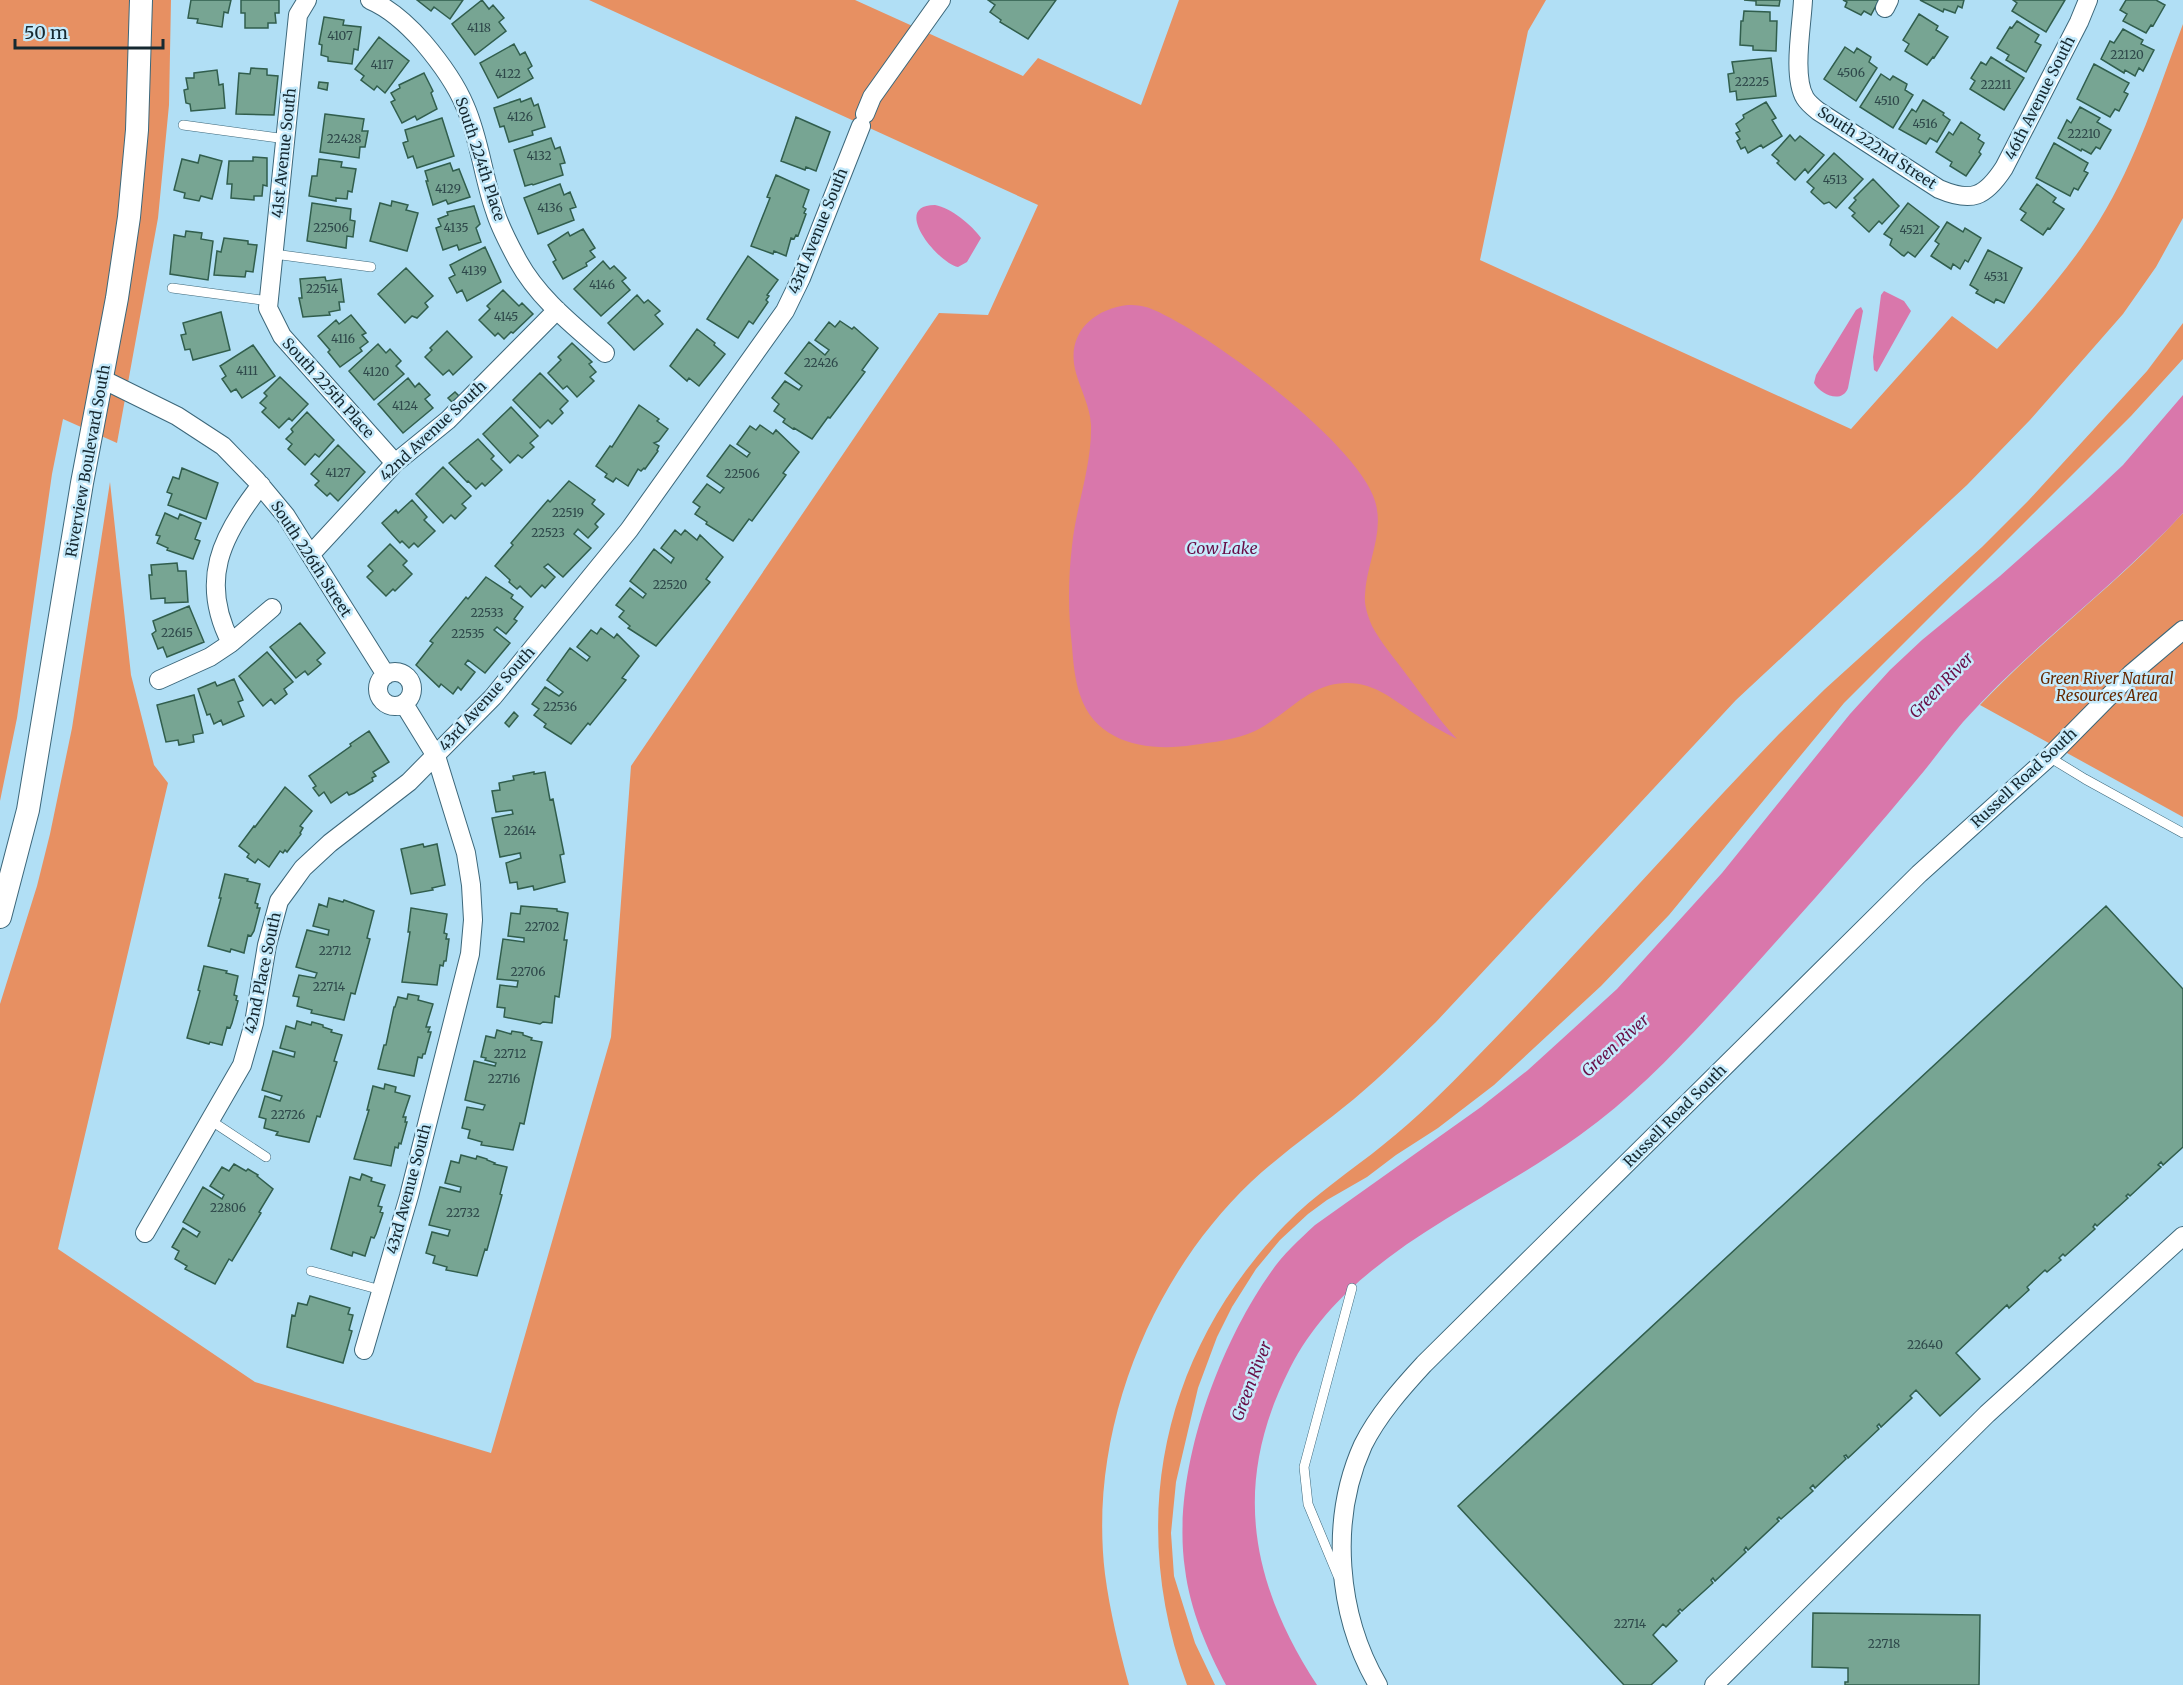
<svg xmlns="http://www.w3.org/2000/svg" width="2183" height="1685" font-family="Merriweather,serif">
	<rect width="100%" height="100%" fill="#b1dff5"/>
	<path fill="#e79062" d="M0 0H171L169 105 158 218 117 443 63 419 52 474 17 718 0 801Z
		M589 0H855L1023 76 1038 58 1141 105 1179 0H1546L1528 31 1480 260 1851 429 1952 316 1997 349C2034 308 2070 268 2099 221 2137 160 2158 90 2183 24V218L2156 267 2123 314 2030 420 1967 485 1736 700 1436 1022C1409 1048 1383 1075 1354 1099 1320 1127 1283 1152 1251 1182 1149 1279 1088 1433 1105 1574 1110 1612 1119 1648 1129 1685H0V1004L37 886 50 834 72 728 110 482 131 675 154 765 168 783 58 1249 255 1382 491 1453 611 1037 631 766 939 313 988 315 1038 205Z
		M2183 323V359L2131 416 1844 703 1669 915 1601 986 1494 1085 1438 1128 1396 1155 1367 1177 1327 1200 1308 1214 1280 1240 1256 1269 1232 1307 1217 1337 1198 1388 1176 1482 1171 1533 1174 1576 1195 1643 1215 1685H1187C1126 1519 1163 1351 1285 1225 1315 1194 1351 1171 1383 1145 1416 1119 1446 1089 1475 1059 1579 953 1676 841 1779 734L1825 689 1982 547 2028 501 2147 371Z
		M2183 513V817L1980 705C2044 637 2120 582 2183 513Z"/>
	<path fill="#d977ab" d="M935 205C951 208 972 225 981 238L967 262 958 267C938 263 890 205 935 205Z
		M1884 291 1904 301 1911 311 1877 372 1874 370 1873 357 1881 295Z
		M1128 305C1137 305 1146 306 1154 310 1210 334 1358 443 1375 501 1385 533 1366 564 1365 595 1364 606 1368 616 1372 626 1381 643 1395 659 1406 674 1423 696 1438 719 1457 739 1443 732 1430 725 1418 716 1395 701 1375 682 1345 683 1308 684 1286 716 1255 731 1236 740 1213 742 1193 745 1149 752 1096 744 1080 695 1075 680 1073 662 1072 646 1068 613 1068 579 1072 546 1076 506 1092 466 1091 425 1090 406 1081 391 1076 373 1065 335 1092 309 1128 305Z
		M1861 307 1863 311 1848 388C1842 404 1821 395 1814 383L1816 375 1856 310Z
		M2183 395V513L2168 529C2144 552 2119 576 2094 598 2049 638 2003 677 1963 722 1949 738 1937 755 1924 771 1864 844 1801 914 1738 984 1689 1038 1640 1092 1580 1135 1481 1207 1349 1253 1290 1368 1232 1482 1249 1580 1317 1685H1226C1207 1649 1190 1610 1185 1569 1171 1475 1217 1348 1271 1272 1283 1254 1299 1240 1315 1225L1481 1107 1528 1070 1617 989 1722 873 1850 714 1890 670 1922 640 2000 576 2089 497 2123 465Z"/>
	<path fill="#77a593" stroke="#315e4d" stroke-width="1.5" d="M191 0H231L228 13 224 12 222 27 197 23 198 19 188 18Z
		M241 0H279V13H275L276 23H268V28H245V13H241Z
		M417 0H463L450 19 434 7 431 11Z
		M482 0 489 9 493 5 504 18 499 22 506 31 475 55 452 24Z
		M988 0H1056L1028 39 1000 22 1001 20 990 12 995 5Z
		M1744 0H1780L1779 6 1756 5V1Z
		M1843 0H1879L1871 15 1864 11 1861 15 1845 7 1847 2Z
		M1920 0H1964L1962 8 1958 6 1955 13 1944 9 1943 12Z
		M2065 0 2046 32 2012 11 2017 3 2013 0Z
		M2126 0H2156L2165 5 2153 26 2151 25 2146 33 2123 21 2127 14 2120 10Z
		M1744 11 1770 12V21H1777L1776 51 1753 50V46L1740 45 1741 21H1743Z
		M1919 14 1938 26 1936 30 1948 37 1934 58 1933 57 1927 65 1905 51 1909 44 1903 40Z
		M324 17 344 20 343 25 361 27 358 50 354 49 352 64 328 61V57L321 55 322 45 319 44Z
		M2017 21 2039 35 2035 42 2041 45 2026 72 2006 60 2009 55 1997 48 2010 27 2012 28Z
		M2123 29 2143 40 2141 44 2154 50 2143 71 2139 68 2135 76 2125 70 2124 73 2101 59 2110 41 2114 43Z
		M379 37 409 61 385 93 377 86 374 90 361 80 364 76 355 69Z
		M514 44 520 55 525 52 532 66 528 69 533 78 498 98 480 63Z
		M1845 47 1854 53 1857 48 1871 57 1869 62 1877 68 1856 101 1824 79Z
		M1991 57 2024 78 2004 110 1970 89 1975 81 1971 78 1981 62 1986 65Z
		M1771 58 1776 96 1737 100 1736 91 1730 92 1728 74 1734 73 1732 62Z
		M2094 64 2129 83 2124 92 2128 94 2119 111 2115 109 2110 117 2077 99Z
		M251 68 267 69V75L278 76 274 115 236 114 239 73 250 74Z
		M217 70 219 85 223 84 225 108 191 111 190 104 186 103 184 90 188 89 186 78H194V73Z
		M424 73 433 91 431 93 437 109 417 120 415 116 402 123 391 102 395 100 391 93 400 88 399 85Z
		M1881 74 1890 80 1893 76 1907 84 1905 90 1913 95 1893 128 1860 107Z
		M319 82 328 83 327 90 318 88Z
		M531 98 534 106 538 104 545 127 532 131 533 135 509 142 504 126 500 127 494 108 520 99 521 102Z
		M1923 100 1944 113 1943 115 1950 120 1937 142 1930 138 1926 144 1899 129 1912 109 1916 112Z
		M1766 102 1776 118 1772 120 1782 136 1763 148 1761 145 1748 153 1745 147 1741 149 1737 141 1740 139 1736 133 1740 131 1736 124 1744 118 1743 115Z
		M2080 107 2100 118 2097 122 2111 130 2100 149 2096 147 2091 154 2082 149 2081 151 2058 138 2067 120 2071 123Z
		M325 114 364 119 362 131H368L365 147H360L359 158 320 152Z
		M796 117 830 132 816 171 806 167 805 170 781 161Z
		M442 118 454 156 417 168 413 156 408 158 403 143 408 141 405 130Z
		M1961 122 1980 135 1978 139 1984 143 1979 152 1981 154 1966 176 1950 166 1952 162 1936 152 1949 132 1953 135Z
		M1790 135 1795 141 1800 136 1824 155 1808 173 1805 169 1795 180 1777 163 1779 161 1772 155Z
		M551 138 555 149 560 147 565 163 560 164 563 175 533 185 532 184 525 186 514 150Z
		M2054 143 2088 163 2084 171 2088 173 2078 190 2074 188 2070 196 2036 178Z
		M1834 153 1863 179 1836 208 1829 202 1824 204 1812 193 1811 192 1814 188 1807 182Z
		M200 155 222 161 212 199 201 196 199 201 184 198 185 193 174 190 182 159 198 163Z
		M253 157 267 158V186L263 185 262 196H254V200L231 198 232 184H227L229 161H253Z
		M319 159 342 162 341 167 356 169 352 192 348 191 347 199 336 198V201L309 196 312 176H317Z
		M450 163 453 171 459 169 470 197 448 204 446 200 433 205 426 181H428L425 171Z
		M776 175 809 190 803 207 806 209 804 213 806 214 798 236 796 235 794 239 791 238 786 256 774 251 773 254 751 246 770 198 767 197Z
		M1873 179 1899 206 1882 224 1879 221 1869 232 1852 216 1855 213 1849 208 1856 200 1854 198Z
		M560 184 564 195 570 192 576 207 570 209 574 220 538 234 524 198Z
		M2037 184 2056 198 2053 202 2064 209 2050 229 2048 228 2043 235 2021 220 2026 213 2020 209Z
		M392 201 408 205 406 210 418 213 407 251 370 241 380 203 391 206Z
		M312 203 351 209 350 220 355 221 353 237 347 236 346 248 307 241Z
		M1908 203 1939 227 1915 257 1908 252 1904 256 1902 255 1890 245 1892 239 1884 234Z
		M474 206 480 224 476 228 481 242 459 250 457 245 443 250 436 228 441 226 438 219 448 215 447 212Z
		M1947 222 1963 232 1965 228 1981 238 1968 262 1965 260 1960 269 1953 264 1951 269 1931 256 1939 244 1935 241Z
		M583 229 595 248 590 251 595 257 586 263 587 266 563 279 553 262 556 260 548 245 568 232 570 236Z
		M186 231 202 233 201 239 213 241 208 280 170 274 174 235 185 237Z
		M224 238 248 241V244L257 245 253 272 246 271 245 277 214 275 217 251 221 252Z
		M485 247 501 282 467 301 462 290 457 293 449 278 455 275 450 265Z
		M1988 250 2022 268 2004 303 1996 299 1994 303 1976 293 1978 290 1970 285Z
		M748 256 778 280 767 295 769 296 766 300 768 302 753 324 749 321 738 338 707 319Z
		M603 261 610 269 614 266 626 278 622 281 630 290 601 316 574 289Z
		M406 268 433 296 425 303 428 307 417 318 412 316 405 323 378 294Z
		M325 277 326 281 341 279 344 302H339L340 310 329 312 330 315 303 317 299 298H302L300 279Z
		M503 290 519 306 522 303 533 314 513 333 511 332 504 339 498 333 495 336 479 320 490 309 487 306Z
		M637 295 644 303 648 300 660 311 655 315 663 324 634 350 608 323Z
		M221 312 230 350 193 360 190 349 185 350 181 335 186 334 183 323Z
		M351 315 366 333 362 335 368 342 360 348 362 351 340 367 328 352 330 350 318 336 336 320 339 324Z
		M840 321 852 329 854 327 878 348 862 370 865 372 830 418 828 417 812 439 794 428 793 429 783 422 785 419 774 411 779 404 772 398 785 381 799 390 802 386 785 373 809 342 825 355 829 350 815 340 829 322 835 327Z
		M697 329 715 343 714 345 725 354 699 386 689 378 687 381 670 366Z
		M447 331 472 357 453 375 449 370 443 375 425 357 432 350 430 348Z
		M572 343 592 362 589 364 596 372 590 377 594 381 577 397 567 386 563 389 548 373 561 360 558 357Z
		M378 344 386 353 390 349 401 361 396 366 404 374 374 400 349 371Z
		M253 345 275 376 242 398 236 389 231 392 222 379 226 376 220 366Z
		M540 373 568 401 560 409 563 413 552 424 548 420 540 428 513 400Z
		M280 377 308 404 292 421 289 418 279 428 262 412 266 408 260 403 267 396 264 393Z
		M408 378 415 387 419 383 430 395 425 399 433 408 403 433 378 404Z
		M455 392 459 396 452 402 448 398Z
		M639 405 659 419 657 421 668 429 659 441 654 443 659 446 657 450 658 451 645 469 644 468 641 471 638 469 628 486 616 478 613 482 605 477 607 474 596 466 610 446 612 447Z
		M511 407 538 436 530 443 534 447 522 458 518 455 510 463 483 434Z
		M307 412 334 440 319 457 315 454 305 465 288 449 292 444 286 439 293 432 291 429Z
		M760 425 773 434 776 430 799 452 783 473 786 475 752 521 749 519 733 541 706 524 707 522 695 514 700 507 693 502 707 484 720 493 724 488 707 476 730 445 747 457 750 453 737 444 750 426 756 430Z
		M478 439 494 456 491 459 502 470 485 486 482 483 476 489 468 481 467 482 449 463Z
		M338 445 365 472 338 501 330 493 327 496 315 485 319 481 311 474Z
		M443 467 471 496 462 504 466 508 455 519 451 515 443 523 416 494Z
		M182 468 218 483 206 519 168 505 172 494 167 492 173 477 179 479Z
		M569 481 595 500 592 504 604 514 595 524 598 527 588 538 578 529 574 534 591 548 563 577 548 564 544 567 555 577 545 588 542 585 531 597 520 586 517 589 509 582 510 580 495 566 513 545 511 543 548 500 550 502Z
		M412 500 427 517 424 520 435 531 418 547 414 543 409 548 402 541 400 543 382 523 396 510 398 513Z
		M165 513 178 519 180 514 201 523 195 539 200 541 193 559 167 550 168 548 157 543 160 536 156 535Z
		M675 530 681 535 685 530 697 540 700 535 723 557 706 579 710 582 656 646 628 628 630 626 619 617 624 611 616 605 630 588 643 598 646 594 630 581 654 549 671 563 674 558 661 548Z
		M390 544 407 561 403 565 412 574 395 591 393 589 386 596 367 577 373 571 368 566Z
		M177 563 178 571H186L188 602 165 603V598L151 599 149 575H152L151 565Z
		M486 577 513 595 511 598 523 607 514 619 517 621 506 634 497 627 494 630 510 643 485 673 468 660 465 664 475 672 461 690 458 687 453 694 441 684 439 687 416 665 433 643 430 641 466 597 468 599Z
		M189 606 204 642 167 657 163 647 158 649 152 634 156 631 153 621Z
		M300 623 325 653 317 660 321 664 308 675 305 671 296 678 270 647Z
		M601 628 614 638 617 634 639 656 622 678 626 680 590 725 588 723 571 744 544 727 546 724 534 715 539 709 532 704 545 687 559 696 563 692 547 680 570 648 587 661 590 657 577 647 591 630 597 634Z
		M267 652 293 682 284 689 287 694 275 704 271 699 263 706 239 676Z
		M234 679 243 700 238 702 244 716 223 725 221 720 214 724 210 714 207 715 198 689 215 682 217 686Z
		M194 695 203 733 193 735 194 742 179 745 178 740 166 742 157 705Z
		M514 712 518 716 509 727 505 723Z
		M369 731 389 762 373 772 376 776 372 778 373 781 354 793 349 795 347 792 331 803 324 792 319 796 313 788 316 786 309 776 351 746 350 744Z
		M534 772V774L545 772 550 800 553 799 564 854 560 855 565 882 534 890 533 886 518 889 517 882 510 883 506 863 521 858 520 853 500 857 492 818 513 814 512 810 496 812 492 791 500 790 499 783 514 780 513 776Z
		M285 787 312 811 300 826 303 828 300 833 301 834 287 852 285 850 283 853 280 851 269 867 258 859 255 863 247 857 249 854 239 846 254 826 255 827Z
		M423 844 424 847 437 844 445 885 432 888 433 890 411 894 401 849Z
		M225 874 248 879 247 881 260 884 255 903 258 904 257 908H260L254 931 251 936 248 935 244 953 231 949 230 952 208 946 221 898H219Z
		M329 898 343 902 344 900 374 911 367 938 370 939 355 994 351 993 344 1020 311 1013 312 1010 297 1006 299 997 293 996 299 975 315 978 317 973 296 967 307 930 328 935 329 930 313 926 319 904 327 907Z
		M521 906 557 909V911L568 913 564 940H567L559 997 555 996 552 1023 543 1022 540 1024 504 1017 505 1008 497 1007 500 985 517 987 518 981 497 979 503 939 524 942V938L508 936 511 913 520 914Z
		M2106 906 2183 989V1147L2163 1165 2161 1162 2158 1165 2161 1167 2130 1196 2128 1194 2126 1196 2128 1198 2097 1226 2095 1224 2093 1227 2095 1229 2065 1256 2063 1254 2059 1258 2061 1260 2047 1272 2045 1270 2027 1287 2029 1290 2009 1308 2007 1305 1956 1353 1980 1379 1940 1416 1916 1390 1910 1396 1912 1398 1881 1427 1879 1424 1877 1426 1879 1429 1848 1458 1846 1455 1844 1456 1846 1459 1815 1488 1813 1485 1810 1488 1813 1491 1781 1519 1779 1517 1777 1519 1779 1521 1748 1550 1746 1547 1744 1550 1746 1552 1715 1581 1713 1578 1711 1580 1713 1583 1682 1611 1680 1609 1678 1611 1680 1613 1666 1627 1663 1624 1653 1635 1677 1661 1651 1685H1624L1458 1506Z
		M411 908 447 914 444 933 447 934 446 939H449L446 961H444L443 966 440 965 437 985 402 982 410 932H408Z
		M204 966 227 971 226 973 238 976 234 995 237 996 236 1000 238 1001 232 1023 230 1028 227 1027 222 1045 210 1042 209 1044 187 1038 200 991 198 990Z
		M408 994 419 996 418 1000 433 1004 426 1027H430L428 1032H431L425 1054H423L422 1058 418 1057 414 1076 378 1069 384 1045H386L394 1007H395L398 997 407 999Z
		M297 1021 311 1025 312 1022 323 1025V1027L332 1030 331 1032 342 1035 334 1061 337 1062 320 1117 317 1116 309 1142 276 1135 278 1132 264 1128 266 1119 259 1117 265 1096 280 1101 282 1096 262 1090 273 1051 294 1057 295 1052 280 1048 286 1026 295 1029Z
		M497 1030 511 1034 512 1031 523 1033V1035L532 1038 531 1040 542 1042 524 1124 520 1123 513 1150 481 1145 482 1142 468 1138 470 1130 462 1128 467 1107 483 1110 485 1105 465 1100 474 1061 495 1066 496 1063 485 1060 486 1058 481 1057 486 1036 495 1038Z
		M385 1084 396 1087 395 1092 410 1096 403 1117H406L405 1122H407L401 1144 399 1143 398 1148 395 1147 391 1166 354 1159 369 1110H367L373 1086 384 1089Z
		M461 1155 476 1159 477 1156 487 1159V1160L495 1163 494 1164 507 1167 500 1194 502 1195 487 1250 485 1249 477 1276 446 1270 447 1267 433 1263 435 1256 426 1253 432 1232 448 1236 450 1230 429 1225 440 1187 460 1192 461 1187 445 1183 451 1161 459 1163Z
		M234 1164 246 1171 248 1169 258 1175 257 1176 273 1189 259 1212 261 1213 232 1261 229 1259 215 1284 185 1269 187 1266 175 1259 179 1251 172 1247 183 1228 197 1237 200 1232 183 1222 203 1187 222 1199 224 1195 210 1186 222 1167 229 1171Z
		M362 1174 372 1178 371 1181 385 1185 378 1206 382 1207 380 1212 383 1213 376 1234 374 1238 371 1237 365 1256 353 1252 352 1256 331 1249 350 1177 360 1180Z
		M310 1296 350 1308 348 1314 353 1315 349 1330 352 1331 343 1363 287 1347 292 1315 295 1316 298 1303 307 1305Z
		M1813 1613 1980 1615 1979 1685H1845V1682H1848V1668L1812 1667Z"/>
	<g fill="none" stroke-linecap="round" stroke-linejoin="round">
		<g stroke="#3c677a" stroke-width="10">
			<path id="service" d="M183 125 286 139
				M274 254 371 267
				M172 288 269 301
				M2049 757 2085 779 2183 833
				M210 1120 266 1157
				M311 1271 381 1290
				M1338 1576 1308 1504 1304 1467 1352 1288"/>
		</g>
		<g stroke="#3c677a" stroke-width="20">
			<path id="minor" d="M307 0 298 15 268 308 282 336 395 463
				M370 0C391 9 408 25 423 42 440 62 455 82 465 106 480 140 483 177 495 211 500 228 510 246 518 261 539 299 573 325 605 353
				M1803 0C1802 25 1792 76 1805 98 1808 103 1813 107 1818 111L1939 189C1972 203 1985 197 2004 168L2079 22 2088 0
				M1885 8 1889 0
				M865 114 872 97 941 0
				M102 379 177 416 223 446 256 480 286 516 386 675
				M311 554 395 463 448 420 557 310
				M231 643C199 581 221 536 261 485
				M378 689a17 17 0 1 1 34 0a17 17 0 1 1-34 0Z
				M159 680 210 657 231 643 272 608
				M145 1233 242 1065 254 1023 267 945 279 901 290 886 303 868 330 843 409 782 493 697 629 530 785 311 801 278 861 126
				M364 1350 409 1196 470 954 473 920 471 885 466 853 436 756 404 704
				M1378 1685C1337 1615 1329 1520 1363 1445 1378 1415 1401 1389 1424 1364L1919 874 2049 757 2131 674 2183 630
				M1714 1685 1987 1414 2183 1236"/>
		</g>
		<g stroke="#3c677a" stroke-width="24">
			<path id="tertiary" d="M0 917 28 810 82 483 117 298 129 217 137 130 141 0"/>
		</g>
		<use href="#service" stroke="#fff" stroke-width="9"/>
		<use href="#minor" stroke="#fff" stroke-width="18"/>
		<use href="#tertiary" stroke="#fff" stroke-width="22"/>
	</g>
	<g text-anchor="middle" stroke-width="5" stroke-linejoin="round" paint-order="stroke">
		<g font-size="12" fill="#2e484a">
			<text x="479" y="32">4118</text>
			<text x="340" y="40">4107</text>
			<text x="2127" y="59">22120</text>
			<text x="382" y="69">4117</text>
			<text x="1851" y="77">4506</text>
			<text x="508" y="78">4122</text>
			<text x="1752" y="86">22225</text>
			<text x="1996" y="89">22211</text>
			<text x="1887" y="105">4510</text>
			<text x="520" y="121">4126</text>
			<text x="1925" y="128">4516</text>
			<text x="2084" y="138">22210</text>
			<text x="344" y="143">22428</text>
			<text x="539" y="160">4132</text>
			<text x="1835" y="184">4513</text>
			<text x="448" y="193">4129</text>
			<text x="550" y="212">4136</text>
			<text x="331" y="232">22506</text>
			<text x="456" y="232">4135</text>
			<text x="1912" y="234">4521</text>
			<text x="474" y="275">4139</text>
			<text x="1996" y="281">4531</text>
			<text x="602" y="289">4146</text>
			<text x="322" y="293">22514</text>
			<text x="506" y="321">4145</text>
			<text x="343" y="343">4116</text>
			<text x="821" y="367">22426</text>
			<text x="247" y="375">4111</text>
			<text x="376" y="376">4120</text>
			<text x="405" y="410">4124</text>
			<text x="338" y="477">4127</text>
			<text x="742" y="478">22506</text>
			<text x="568" y="517">22519</text>
			<text x="548" y="537">22523</text>
			<text x="670" y="589">22520</text>
			<text x="487" y="617">22533</text>
			<text x="177" y="637">22615</text>
			<text x="468" y="638">22535</text>
			<text x="560" y="711">22536</text>
			<text x="520" y="835">22614</text>
			<text x="542" y="931">22702</text>
			<text x="335" y="955">22712</text>
			<text x="528" y="976">22706</text>
			<text x="329" y="991">22714</text>
			<text x="510" y="1058">22712</text>
			<text x="504" y="1083">22716</text>
			<text x="288" y="1119">22726</text>
			<text x="228" y="1212">22806</text>
			<text x="463" y="1217">22732</text>
			<text x="1925" y="1349">22640</text>
			<text x="1630" y="1628">22714</text>
			<text x="1884" y="1648">22718</text>
		</g>
		<g font-size="15" fill="#162931" stroke="#c6ebfc">
			<text transform="translate(2040 98) rotate(-63)" y="5">46th Avenue South</text>
			<text transform="translate(1877 148) rotate(33)" y="5">South 222nd Street</text>
			<text transform="translate(284 153) rotate(-84)" y="5">41st Avenue South</text>
			<text transform="translate(480 159) rotate(72)" y="5">South 224th Place</text>
			<text transform="translate(818 231) rotate(-68)" y="5">43rd Avenue South</text>
			<text transform="translate(328 388) rotate(48)" y="5">South 225th Place</text>
			<text transform="translate(433 431) rotate(-43)" y="5">42nd Avenue South</text>
			<text transform="translate(88 461) rotate(-80)" y="5">Riverview Boulevard South</text>
			<text transform="translate(311 559) rotate(57)" y="5">South 226th Street</text>
			<text transform="translate(487 699) rotate(-48)" y="5">43rd Avenue South</text>
			<text transform="translate(2024 778) rotate(-43)" y="5">Russell Road South</text>
			<text transform="translate(263 973) rotate(-78)" y="5">42nd Place South</text>
			<text transform="translate(1675 1116) rotate(-45)" y="5">Russell Road South</text>
			<text transform="translate(409 1189) rotate(-75)" y="5">43rd Avenue South</text>
		</g>
		<g font-size="15" font-style="italic" fill="#662900" stroke="#c6ebfc">
			<text x="2107" y="684">Green River Natural<tspan x="2107" dy="17">Resources Area</tspan></text>
		</g>
		<g font-size="16" font-style="italic" fill="#670d46" stroke="#c6ebfc">
			<text x="1222" y="554">Cow Lake</text>
			<text transform="translate(1941 685) rotate(-46)" y="6">Green River</text>
			<text transform="translate(1615 1045) rotate(-42)" y="6">Green River</text>
			<text transform="translate(1251 1381) rotate(-69)" y="6">Green River</text>
		</g>
	</g>
	<path d="M15 39v9h148v-9" fill="none" stroke="#162931" stroke-width="3"/>
	<text x="24" y="39" font-size="18" fill="#162931" stroke="#c6ebfc" stroke-width="4.5" paint-order="stroke">50 m</text>
</svg>
